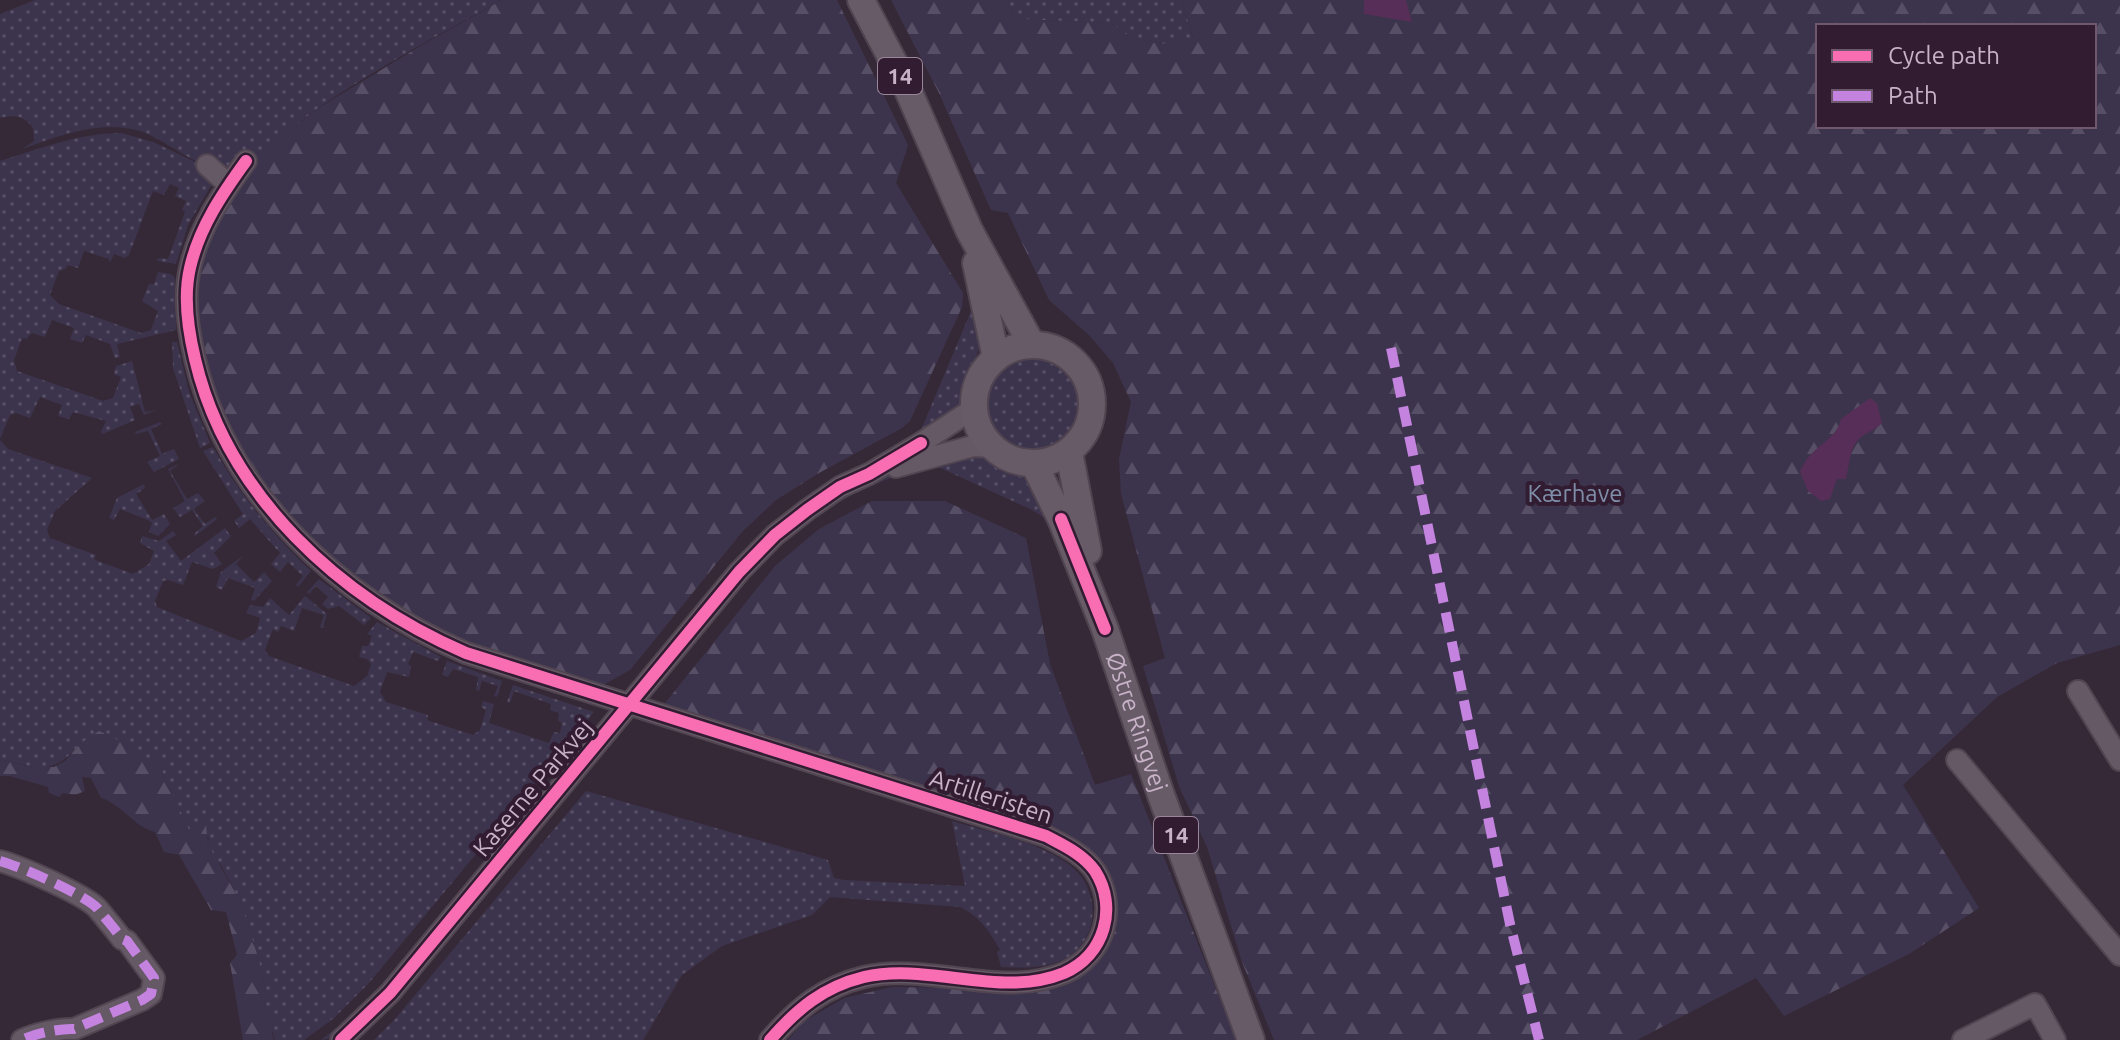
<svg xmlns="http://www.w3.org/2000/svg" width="2120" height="1040" font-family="Ubuntu,sans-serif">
	<defs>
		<pattern id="grass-dots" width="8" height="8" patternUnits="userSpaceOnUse" patternTransform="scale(2)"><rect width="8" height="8" fill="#3c344d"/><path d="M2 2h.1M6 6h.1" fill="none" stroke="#574f65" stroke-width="1.8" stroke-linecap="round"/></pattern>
		<pattern id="forest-firs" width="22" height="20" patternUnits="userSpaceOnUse" patternTransform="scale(2)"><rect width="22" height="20" fill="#3c344d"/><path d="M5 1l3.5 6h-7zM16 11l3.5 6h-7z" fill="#574f65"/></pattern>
	</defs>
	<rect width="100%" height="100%" fill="#362937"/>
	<path fill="url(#grass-dots)" d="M35 0H502C440 34 377 68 318 108 289 128 265 163 229 169 203 174 164 138 140 131 101 119 58 136 22 149L34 141 33 128C23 115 15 115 0 118V14Z
		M1006 0H1182L1193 39 1162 44 1136 39 1110 23 1015 19Z
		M121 133 153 142 206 167 202 174 212 184 188 225 176 264 157 261 158 258 168 259 185 212 182 210 186 201 175 196 179 188 170 184 164 195 153 191 129 255 125 258 114 254 110 263 109 259 84 251 78 268 68 265 65 269 59 271 50 295 59 304 141 333 151 330 158 311 142 301 149 284H154L158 272 171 274 175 278 176 330 117 344 120 357 115 358 110 344 86 335 82 343 70 339 74 328 52 320 45 337 32 333 26 339 22 338 14 360 17 371 103 401 113 398 121 377 114 374 116 366 132 361 145 412 156 410 144 415 139 404 130 407 135 420 103 434 101 432 106 421 73 412 69 419 58 416 62 405 40 397 30 418 16 413 10 415 0 439V161C39 149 79 133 121 133Z
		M974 304 981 341 962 402 958 411 921 435V430Z
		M172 342H177L189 392 210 443 200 448 173 368Z
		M988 404a45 45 0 1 1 90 0a45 45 0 1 1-90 0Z
		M160 422 162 424 151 429 162 454 174 449 179 459 154 472 147 462 160 456 148 431 136 434 135 432Z
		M0 440 8 449 92 478 55 511 47 530 50 538 96 555 94 559 98 561 133 574 149 564 154 551 140 543 142 536 159 541 173 531 176 535 166 541 181 561 225 528 231 536 214 553 222 564 213 569 192 562 183 585 168 580 163 581 155 601 157 607 241 641 256 633 260 618 246 613 250 605 263 607 270 598 289 615 305 596 327 614 323 628 320 627 324 615 302 608 294 631 281 626 278 632 273 629 265 650 269 656 354 686 367 676 371 664 367 659 359 657 362 646H368L372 636 367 634 377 622 441 657 438 661 413 652 408 664 411 666 409 677 387 672 380 692 386 702 428 715 427 720 473 735 480 730 486 710 481 707 483 701 494 704 489 723 549 743 554 732 560 733 562 723 558 721 559 713 550 710 551 704 514 691 510 703 507 702 513 685 594 712 368 984 334 1018 304 1040H275L267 1013 263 1009 267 997 258 957 240 901 221 865 214 857 208 844 209 837 191 835 158 762 81 743C52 776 40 769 0 759Z
		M213 447C239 494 272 534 311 571L298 587 296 585 303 576 288 562 280 572 271 564 280 553 250 519 239 528 234 521 243 514 203 451Z
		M965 453 984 456 1004 468 1031 479 1047 519 1030 509 934 465Z
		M179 464 170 471 187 499 198 493 205 501 194 509 205 524 215 517 217 519 195 536 194 534 203 526 192 510 180 517 173 508 185 501 168 469Z
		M894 473 896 476C859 490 825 507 795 533 742 577 701 636 657 689L653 687C725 602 785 512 894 473Z
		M144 484 145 488 136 494 152 520 164 514 170 524 158 536 149 532 152 523 148 520 120 509 114 520 109 518 117 498Z
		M244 555 236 564 254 582 264 572 272 581 254 601 251 600 255 588 228 578 222 590 216 587 221 572Z
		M319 579 371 618 364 625 339 606 328 609 322 604 328 597 316 586 309 594 307 592Z
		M447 661 502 681 497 697 494 696 498 686 482 681 479 691 476 690 478 677 453 669 448 677 442 675Z
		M567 762 570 764 378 994C364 1009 342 1039 321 1040L349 1018 376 991Z
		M581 774 584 776C556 810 375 1038 352 1040Z
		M586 791 828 860 834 878 844 880 965 886 952 821C991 833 1040 841 1072 867 1100 890 1100 937 1068 957 1048 969 1023 968 1001 967L997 952 1000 950C989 930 981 918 960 907L830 897 812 915 722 946 682 975 643 1040H374L395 1019Z"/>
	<path fill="url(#forest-firs)" fill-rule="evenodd" d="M502 0H837L908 145 896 183 963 293 962 307 910 421 902 428 819 473 776 500 742 532 630 670 596 689 541 673 416 622 327 558 257 480 222 422 195 309 200 264 219 215 251 162 317 109 422 45Z
		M891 0H1006L1015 19 1110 23 1136 39 1162 44 1193 38 1182 0H2120V645L2057 663 1997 697 1903 785 1979 908 1909 954 1784 1016 1756 978 1637 1040H1274L1242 962 1207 847 1179 786 1143 666 1165 658 1121 494 1119 459 1131 402 1113 363 1090 336 1049 300 1008 213 991 210 938 91ZM1818 26H2094V126H1818Z
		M872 501H945L1026 538 1050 664 1095 785 1131 774 1236 1040H788L803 1022 844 998 892 987 1012 989 1092 966 1111 942 1116 908 1106 873 1079 845 662 707 775 566 819 529Z
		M99 731 129 745 135 755 158 762 191 834 199 825H206L208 844 240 901 258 957 267 997 263 1009C274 1018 270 1031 274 1040H243L230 963 237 955 226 912 211 910 179 855 164 852 155 832C134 827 122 804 101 798L91 778 82 777 85 791 75 795 63 793 59 797 49 793 48 787 10 776H0V759L26 766 54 767 65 761 81 743Z"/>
	<path fill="#562e57" d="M1364 0H1406L1412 22 1364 14Z
		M1870 398 1877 403 1882 423C1875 431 1866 432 1859 439 1850 447 1849 467 1846 479H1837L1830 499 1821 501 1808 491 1800 472C1810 445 1836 442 1841 419Z"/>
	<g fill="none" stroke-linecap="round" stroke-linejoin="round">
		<g stroke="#504550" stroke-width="24">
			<path id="minor" d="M246 161C222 194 199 228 190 268 183 298 188 330 195 359 227 496 341 599 466 653L1046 836C1063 845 1083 854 1095 871 1118 907 1105 955 1064 973 1001 999 929 962 864 977 823 987 797 1009 770 1040
				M207 165 229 185
				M896 467 973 446 991 447
				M2078 691 2120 760
				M1957 760 2120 955
				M0 861C19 866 86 895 98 909 106 919 114 928 122 939L127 941 154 978 151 994 142 1000 74 1029C60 1028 34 1034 22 1040
				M341 1040 390 993 739 572 775 535 807 510 840 487 869 474 921 443 973 409
				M1963 1040 2035 1004 2055 1040"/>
		</g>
		<g stroke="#504451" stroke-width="30">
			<g id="major">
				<path d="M861 0 908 90 969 230 1032 345"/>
				<path d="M976 263 996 358"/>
				<circle cx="1033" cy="404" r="59"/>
				<path d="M1069 452 1088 551"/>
				<path id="s1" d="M1034 464 1061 519 1105 629 1161 795 1251 1040"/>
			</g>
		</g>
		<use href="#minor" stroke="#655965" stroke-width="20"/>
		<use href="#major" stroke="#675b67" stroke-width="26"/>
		<path stroke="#c483df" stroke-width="10" stroke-dasharray="20 10" stroke-linecap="butt" d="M1391 348 1510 924 1539 1040
			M0 861C19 866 86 895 98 909 106 919 114 928 122 939L127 941 154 978 151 994 142 1000 74 1029C60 1028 34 1034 22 1040"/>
		<g stroke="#321c32" stroke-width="17">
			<path id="cycleway" d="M246 161C222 194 199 228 190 268 183 298 188 330 195 359 227 496 341 599 466 653L1046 836C1063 845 1083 854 1095 871 1118 907 1105 955 1064 973 1001 999 929 962 864 977 823 987 797 1009 770 1040
				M1061 519 1105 629
				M341 1040 390 993 739 572 775 535 807 510 840 487 869 474 921 443"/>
		</g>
		<use href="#cycleway" stroke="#f96db3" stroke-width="12"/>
	</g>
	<g text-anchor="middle" stroke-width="8" stroke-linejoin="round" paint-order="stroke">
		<g fill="#321c32" stroke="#9b859b" stroke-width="2">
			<rect x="878" y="58" width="44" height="36" rx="6"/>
			<rect x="1154" y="817" width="44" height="36" rx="6"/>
		</g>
		<g font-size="22" font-weight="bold" fill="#c8b2c8">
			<text x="900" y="84">14</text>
			<text x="1176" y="843">14</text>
		</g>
		<g font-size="24" fill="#808fa9" stroke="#321c32">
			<text x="1575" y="502">Kærhave</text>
		</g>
		<g font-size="24" fill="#c8b2c8" stroke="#321c32">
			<text dy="8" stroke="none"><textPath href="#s1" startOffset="278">Østre Ringvej</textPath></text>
			<text transform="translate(533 788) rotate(-50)" y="8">Kaserne Parkvej</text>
			<text transform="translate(991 797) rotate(18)" y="8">Artilleristen</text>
		</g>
	</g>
	<rect x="1816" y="24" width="280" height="104" fill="#321c32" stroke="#6e586e" stroke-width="2"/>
	<rect x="1832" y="50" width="40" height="12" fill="#f96db3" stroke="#6e586e" stroke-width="2"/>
	<text x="1888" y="64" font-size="24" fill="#c8b2c8">Cycle path</text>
	<rect x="1832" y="90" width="40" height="12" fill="#c483df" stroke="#6e586e" stroke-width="2"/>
	<text x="1888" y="104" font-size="24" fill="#c8b2c8">Path</text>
</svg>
